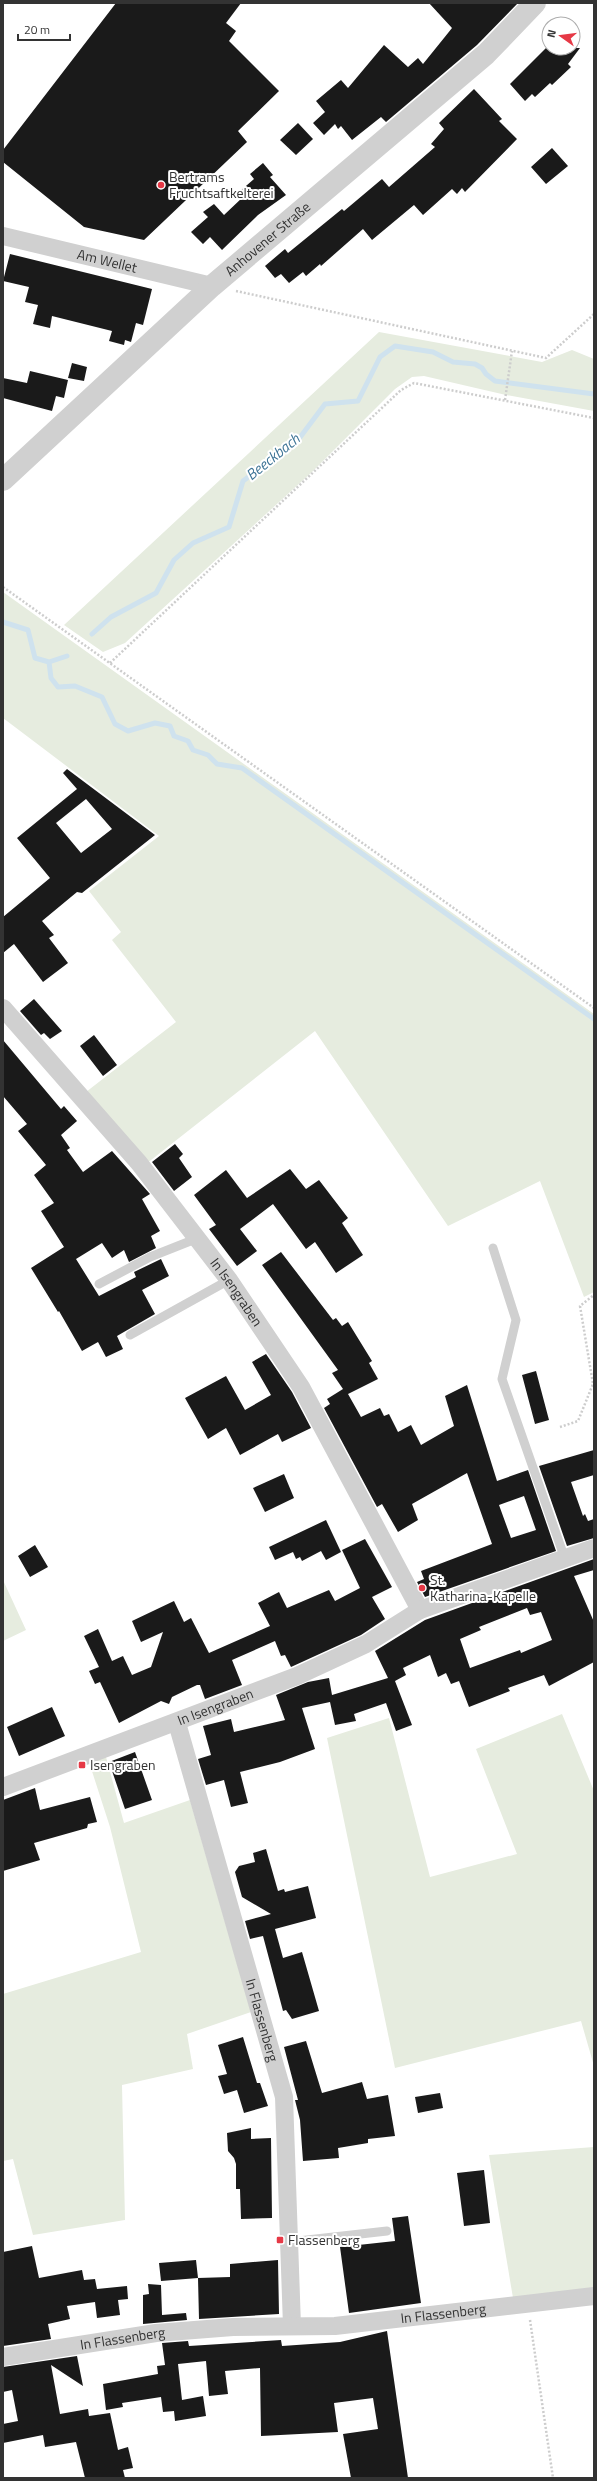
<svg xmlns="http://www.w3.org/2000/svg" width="597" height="2481" font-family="'Titillium Web',sans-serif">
	<rect width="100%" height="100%" fill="#fff"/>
	<path fill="#e6ecdf" d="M379 332 542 362 572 350 594 359V411L506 395 424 376 412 377 395 389 313 471 125 643 103 652 64 625Z
		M3 592 594 1014V1292L584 1297 540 1181 448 1226 315 1031 146 1164 86 1092 176 1022 112 940 121 932 89 891 159 836 3 718Z
		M3 1580 26 1630 3 1641Z
		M562 1714 594 1791V2066L581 2021 395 2068 327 1738 389 1718 430 1877 517 1854 476 1749Z
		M106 1757 124 1823 190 1800 251 2012 187 2034 193 2069 122 2085 125 2220 33 2235 13 2159 3 2161V1994L141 1952 110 1827 89 1762Z
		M594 2147V2288L513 2298 489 2155Z"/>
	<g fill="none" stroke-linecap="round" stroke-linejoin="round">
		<path stroke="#cfe2ee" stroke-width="5" d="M3 622 28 630 35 658 49 662 67 656
			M92 634 111 617 156 593 174 560 193 543 229 527 243 481 298 440 325 404 358 401 380 357 395 346 433 352 453 362 475 364 482 368 486 374 495 381 594 394
			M49 662 51 678 58 687 75 686 102 697 115 724 128 731 155 723 170 726 174 736 188 741 193 750 208 755 217 764 242 768 594 1019"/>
	</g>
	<path fill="#1a1a1a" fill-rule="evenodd" d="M116 3H241L226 23 236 31 229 41 279 91 238 131 247 142 144 240 84 227 3 162V150Z
		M429 3H518L477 45 386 122 381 117 352 140 341 126 338 129 335 124 324 135 313 123 325 112 316 101 341 80 348 88 384 45 408 67 418 58 423 64 444 38 452 28Z
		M546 48H580L568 64 571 67 552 85 550 83 535 97 532 94 525 101 510 84Z
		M474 89 502 119 499 121 517 139 465 192 462 188 457 194 452 189 423 215 414 205 372 240 363 229 321 266 320 264 306 276 303 272 289 283 281 274 275 278 265 266 285 249 288 253 342 209 344 211 382 179 389 187 435 147 431 144 444 129 439 123Z
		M298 123 313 139 296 155 280 140Z
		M552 148 568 166 546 184 531 167Z
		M263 163 273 175 270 177 286 195 258 215 222 250 210 237 203 244 191 232 208 217 203 212 214 204 224 215 243 197 239 192 254 179 250 174Z
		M10 254 152 289 143 325 136 323 131 342 125 340 124 345 109 341 112 331 52 316 50 328 33 324 38 305 25 302 29 287 3 281Z
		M72 363 87 367 84 381 68 378Z
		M30 371 68 380 64 398 56 396 52 411 3 398V378L27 383Z
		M67 769 155 835 82 893 77 892 42 921 54 935 49 938 68 963 43 982 14 944 3 953V917L50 878 17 838 77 789 63 773ZM86 799 112 829 81 853 56 823Z
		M34 999 62 1031 50 1039 44 1033 41 1035 20 1011Z
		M94 1035 117 1065 103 1076 80 1046Z
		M3 1040 61 1109 64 1106 77 1121 61 1135 70 1148 67 1150 83 1172 112 1151 150 1194 142 1199 160 1231 151 1236 156 1248 129 1262 124 1250 112 1258 102 1243 76 1259 99 1296 136 1277 134 1272 161 1259 169 1276 142 1290 155 1314 117 1336 123 1349 106 1357 98 1342 82 1351 59 1311 58 1312 31 1268 64 1247 41 1211 54 1203 34 1175 46 1165 18 1131 27 1124 3 1096Z
		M175 1144 183 1154 179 1158 192 1177 174 1191 152 1162Z
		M290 1169 306 1189 319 1180 348 1218 342 1223 363 1255 336 1273 315 1242 306 1249 273 1204 240 1229 257 1251 237 1266 209 1229 216 1225 194 1195 226 1170 247 1198Z
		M281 1252 333 1320 336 1318 342 1326 348 1322 372 1361 369 1363 378 1379 348 1394 361 1417 380 1408 384 1416 389 1414 398 1432 411 1425 421 1445 454 1426 445 1396 467 1385 497 1481 528 1470 556 1551 425 1597 417 1582 424 1579 421 1571 492 1544 467 1473 412 1504 418 1520 398 1532 382 1504 377 1507 324 1408 330 1404 327 1399 343 1389 332 1373 338 1370 262 1265ZM524 1496 536 1530 511 1538 499 1505Z
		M266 1354 292 1392 311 1428 282 1442 278 1434 240 1455 226 1428 208 1439 185 1398 226 1376 245 1410 271 1395 252 1362Z
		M536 1371 549 1420 535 1424 522 1375Z
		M594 1450V1475L571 1482 583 1516 585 1514 588 1521 594 1519V1538L567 1546 539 1466Z
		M284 1474 294 1498 265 1512 253 1488Z
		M326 1520 341 1552 326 1560 321 1551 302 1561 300 1557 296 1559 293 1552 275 1560 269 1547Z
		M365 1539 392 1587 372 1597 385 1619 361 1635 291 1667 285 1655 281 1656 275 1641 232 1660 242 1685 205 1699 200 1685H197L172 1697 169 1704 161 1701 119 1723 100 1682 95 1684 89 1671 99 1667 84 1636 98 1629 112 1661 123 1656 132 1675 151 1667 163 1632 141 1642 132 1621 174 1601 184 1622 191 1618 209 1653 270 1626 258 1603 279 1592 287 1608 329 1590 335 1601 360 1588 342 1550Z
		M35 1545 48 1567 30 1577 18 1556Z
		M594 1559V1570L574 1576 594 1622V1662L549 1686 544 1675 508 1688 510 1691 469 1707 459 1681 451 1684 446 1673 438 1677 430 1655 403 1668 406 1675 395 1681 412 1725 396 1731 386 1703 354 1714 356 1721 335 1725 330 1702 302 1708 315 1749 280 1762 240 1772 248 1803 231 1807 224 1780 206 1785 198 1759 211 1755 203 1726 231 1719 234 1732 285 1720 276 1695 308 1682 329 1678 332 1695 388 1678 375 1651 425 1620ZM527 1608 530 1615 541 1612 552 1640 521 1653 520 1650 470 1668 460 1639 481 1630 479 1627Z
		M52 1707 65 1736 19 1756 7 1727Z
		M135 1752 152 1800 125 1809 109 1762Z
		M35 1788 40 1810 90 1797 97 1822 88 1824 87 1828 34 1843 40 1860 3 1871V1800Z
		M266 1849 278 1891 284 1889 285 1892 308 1886 316 1918 275 1929 283 1958 302 1952 319 2011 292 2019 286 2010 283 2011 263 1936 250 1939 245 1921 271 1914 242 1897 235 1872 239 1866 255 1862 253 1853Z
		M243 2037 257 2083H260L268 2106 244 2113 237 2090 224 2094 218 2076 227 2074 218 2045Z
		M306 2041 322 2093 362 2082 367 2099 388 2095 395 2136 368 2139V2143L338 2148 339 2158 303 2161 300 2120 295 2100H298L284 2047Z
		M440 2093 443 2108 418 2113 415 2097Z
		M251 2128V2139L271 2138 272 2218 241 2219 240 2189H236V2164L234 2158 228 2151 227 2133Z
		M484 2170 490 2223 464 2226 457 2173Z
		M408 2216 421 2303 349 2313 340 2247 395 2241 392 2218Z
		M32 2246 39 2278 82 2270 84 2280 95 2279 97 2289 127 2286 128 2299 118 2300 120 2315 97 2318 95 2302 67 2306 70 2319 48 2324 51 2339 3 2346V2252Z
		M196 2260 198 2278 230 2277V2264L278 2260 279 2314 199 2319 198 2278 161 2281 159 2263Z
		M148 2284 161 2285 162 2315 186 2313 187 2320 143 2324V2295L149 2294Z
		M387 2331 408 2478H351L343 2434 378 2429 373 2398 334 2403 338 2432 261 2436 260 2368 225 2371 228 2394 209 2396 206 2361 178 2364 182 2400 203 2396 206 2416 175 2421 174 2411 163 2412 161 2397 122 2403 123 2407 106 2410 103 2384 158 2374 157 2366 165 2365 162 2343 188 2341 189 2346 281 2340 282 2346 340 2342Z
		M77 2356 83 2386 51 2365 60 2414 88 2409 89 2416 110 2413 118 2450 128 2447 133 2468 123 2470 125 2478H85L76 2442 45 2447 43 2435 3 2443V2424L18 2421 12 2390 3 2392V2367Z"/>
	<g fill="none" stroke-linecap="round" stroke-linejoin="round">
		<path stroke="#cdcdcd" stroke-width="2.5" stroke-dasharray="2 2" stroke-linecap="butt" d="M236 291 546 358 594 314
			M505 400 512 351
			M3 587 594 1008
			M110 663 401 390 414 383 594 418
			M560 1427 578 1421 593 1384 580 1306 594 1295
			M530 2320 553 2478"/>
		<path stroke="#d0d0d0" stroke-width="9" d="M493 1248 516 1320 502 1379 565 1559
			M99 1284 150 1257 198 1238
			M130 1335 229 1280
			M289 2242 387 2231"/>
		<g stroke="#d0d0d0" stroke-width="18">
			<path id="s1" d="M3 236 212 286"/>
			<path id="s2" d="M3 1008 139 1163 229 1280 301 1387 420 1610"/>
			<path id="s3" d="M177 1723 284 2097 292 2326"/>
			<path id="s4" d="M3 1787 297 1676 366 1644 420 1610 594 1548"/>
			<path id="s5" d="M3 2357 156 2333 233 2327 335 2326 594 2296"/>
		</g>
		<path stroke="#d0d0d0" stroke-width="22" id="s6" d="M3 480 212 286 486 54 535 3"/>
	</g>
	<g fill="#e63946" stroke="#fff" stroke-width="1.5">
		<circle cx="161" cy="185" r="4"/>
		<circle cx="422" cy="1588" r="4"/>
		<rect x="78" y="1761" width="8" height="8" rx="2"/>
		<rect x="276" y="2236" width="8" height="8" rx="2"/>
	</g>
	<g text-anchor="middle" stroke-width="4" stroke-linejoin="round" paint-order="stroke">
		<g font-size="14" fill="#333" stroke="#fff" text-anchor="start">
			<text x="169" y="182">Bertrams<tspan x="169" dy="16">Fruchtsaftkelterei</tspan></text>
			<text x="430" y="1585">St.<tspan x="430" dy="16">Katharina-Kapelle</tspan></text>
			<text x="90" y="1770">Isengraben</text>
			<text x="288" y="2245">Flassenberg</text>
		</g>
		<g font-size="14" fill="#333" stroke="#fff">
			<text dy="5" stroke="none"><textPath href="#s6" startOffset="358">Anhovener Straße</textPath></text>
			<text dy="5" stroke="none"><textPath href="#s1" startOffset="107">Am Wellet</textPath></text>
			<text dy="5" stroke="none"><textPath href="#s2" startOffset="368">In Isengraben</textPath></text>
			<text dy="5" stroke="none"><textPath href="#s4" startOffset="227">In Isengraben</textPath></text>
			<text dy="5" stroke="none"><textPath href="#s3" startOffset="309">In Flassenberg</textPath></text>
			<text dy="5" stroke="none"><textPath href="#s5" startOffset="443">In Flassenberg</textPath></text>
			<text dy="5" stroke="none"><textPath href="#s5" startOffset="121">In Flassenberg</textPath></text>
		</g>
		<g font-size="15" font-style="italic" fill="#3f7597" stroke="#fff">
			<text transform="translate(273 457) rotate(-39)" y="5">Beeckbach</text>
		</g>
	</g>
	<rect width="597" height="2481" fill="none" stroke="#333333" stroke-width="8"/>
	<g transform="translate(561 36) rotate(284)"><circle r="19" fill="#ffffff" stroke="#adadad"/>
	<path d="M0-3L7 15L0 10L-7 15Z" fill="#e63946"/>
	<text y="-6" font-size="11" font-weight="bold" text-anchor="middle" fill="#333333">N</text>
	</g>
	<path d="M18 34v6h52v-6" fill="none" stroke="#333333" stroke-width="2"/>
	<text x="24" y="34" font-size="12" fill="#333333" stroke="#ffffff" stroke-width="3" paint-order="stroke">20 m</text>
</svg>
